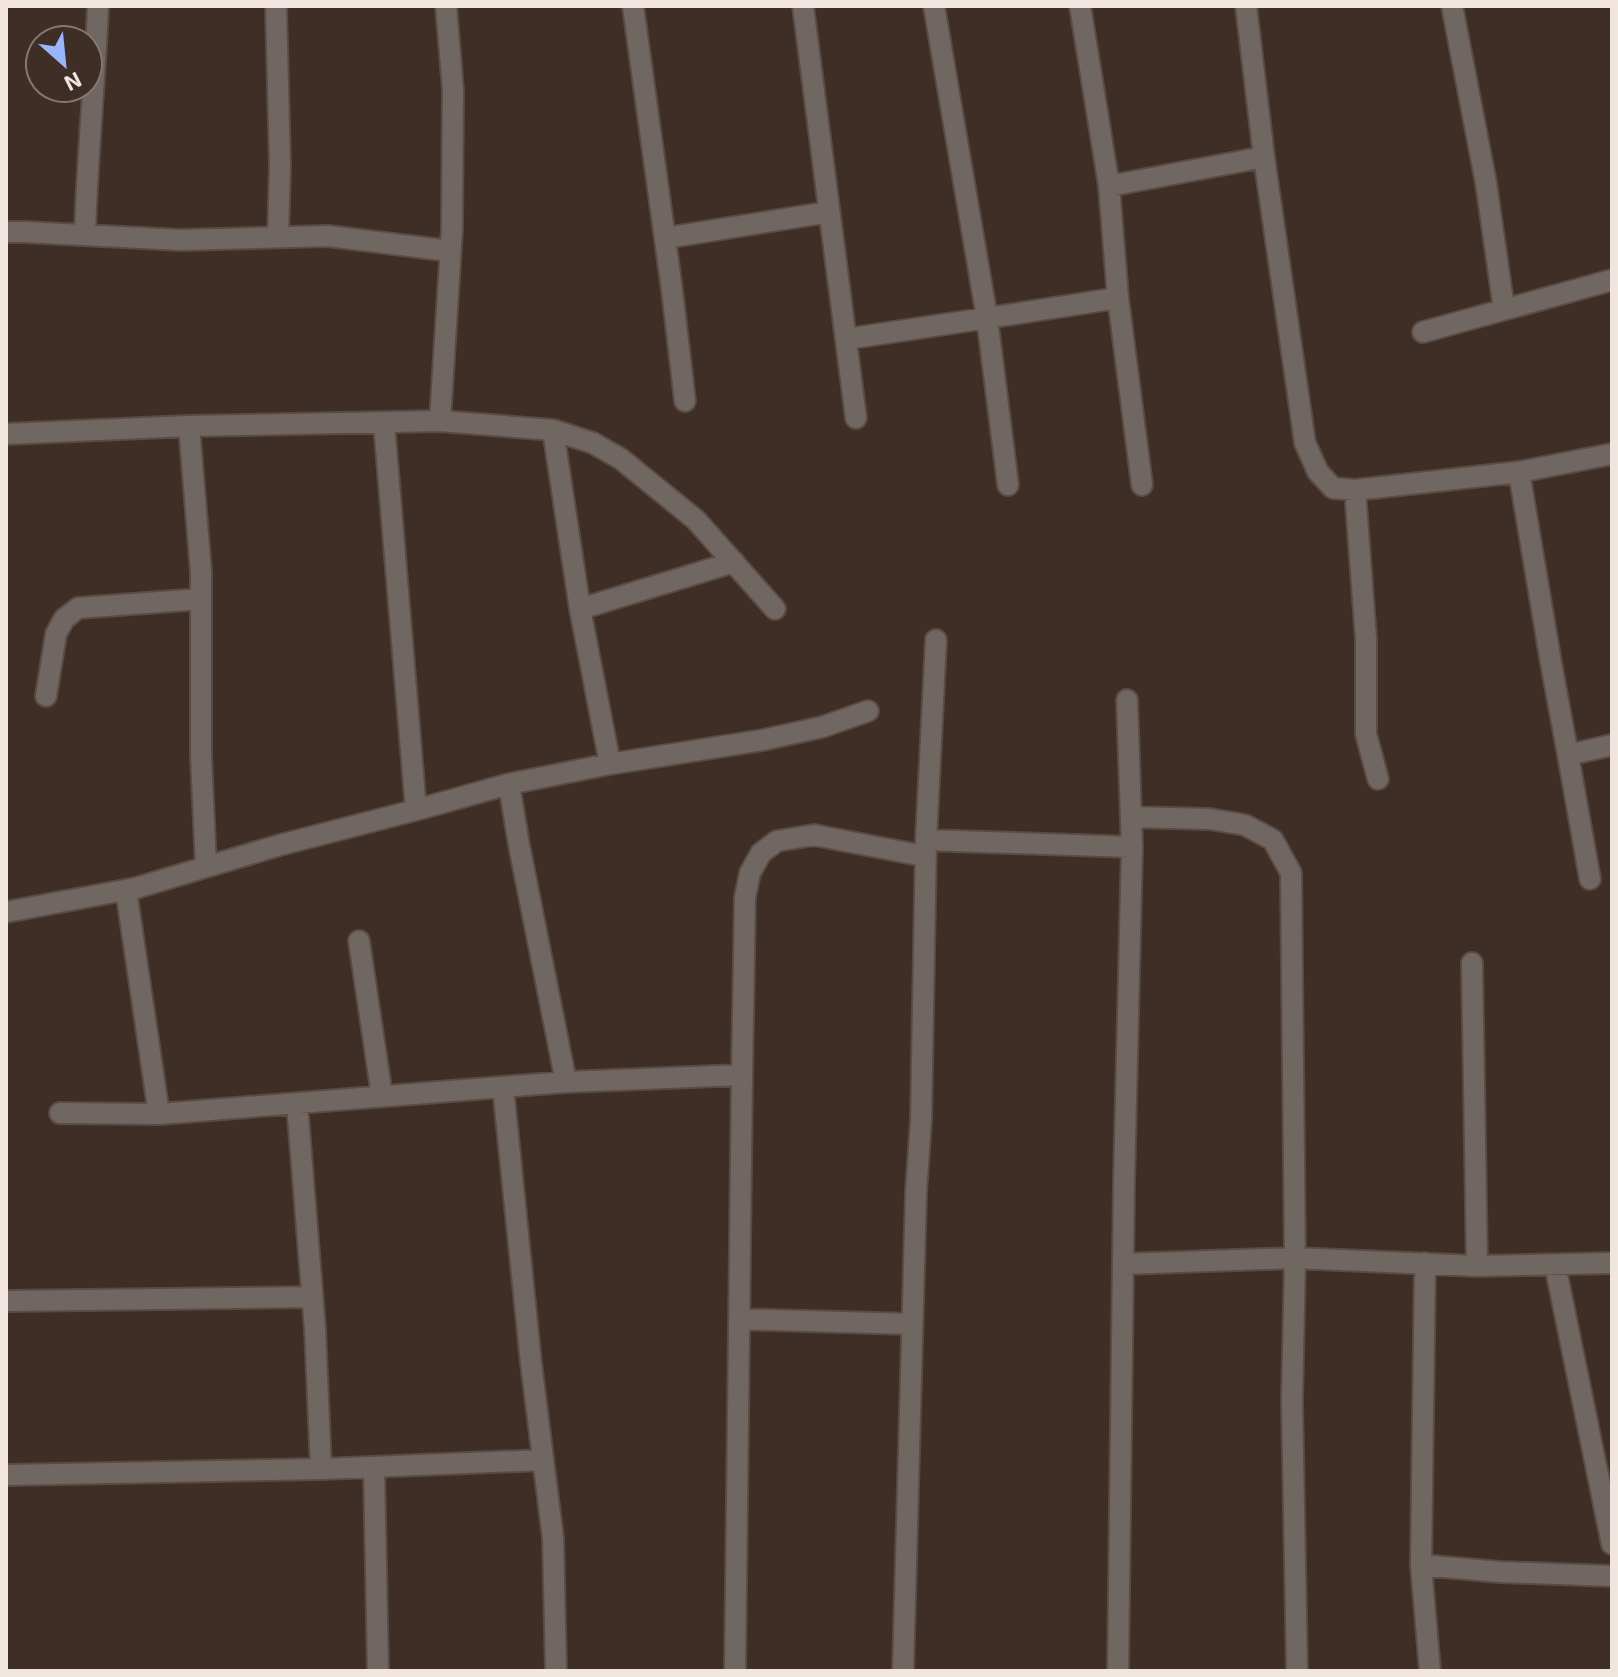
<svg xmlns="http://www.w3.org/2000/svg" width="1618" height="1677" font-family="'Exo 2',sans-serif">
	<rect width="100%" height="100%" fill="#3f2e25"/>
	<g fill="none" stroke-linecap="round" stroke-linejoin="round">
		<g stroke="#5b4b43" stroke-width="24">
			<path id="minor" d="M276 6 280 166 278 237
				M633 6 672 290 685 401
				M803 6 856 418
				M1080 6 1109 186
				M1246 6 1264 157 1305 443 1318 472 1333 488 1355 490 1519 472 1612 454
				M1452 6 1486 183 1504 309
				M6 232H24L181 240 328 236 450 251
				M85 235C87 158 95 82 98 6
				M665 238 829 212
				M1118 298 1142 485
				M1423 332 1612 280
				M846 339 987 318 934 6
				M440 421 452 229 453 90 446 6
				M384 423 416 810 509 784 519 845 566 1082 742 1075 745 897 750 873 761 853 777 841 814 835 924 856
				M553 430 580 609 610 764
				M6 434 189 426 440 421 553 430 593 443 621 459 696 520 775 609
				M1519 472 1551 663 1568 755 1612 745
				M1008 485 987 318 1118 298 1109 186 1264 157
				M1355 490 1366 639V734L1378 779
				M580 609 734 562
				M46 696 56 634 64 619 78 608 201 599
				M1568 755 1590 879
				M509 784 610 764 763 740 822 727 868 711
				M926 840 936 640
				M206 867 280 845 416 810
				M126 890 159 1114
				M6 912 136 888 206 867 201 756V572L189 426
				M359 941 382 1096
				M503 1087 531 1363 553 1538 556 1671
				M297 1103 315 1329 321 1469
				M60 1113 159 1114 566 1082
				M1425 1263 1421 1565 1430 1671
				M1123 1264 1295 1258 1291 873 1273 840 1245 825 1210 819 1131 817
				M1555 1265 1612 1544
				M1477 1266 1612 1263
				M8 1301 312 1297
				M740 1319 912 1324
				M374 1467 378 1671
				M6 1475 321 1469 543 1460
				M1421 1565 1500 1572 1612 1576
				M735 1671 742 1075
				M903 1671 916 1192 921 1121 926 840 1132 847
				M1118 1671 1124 1183 1132 847 1127 700
				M1297 1671 1292 1402 1295 1258 1477 1266 1472 963"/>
		</g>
		<use href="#minor" stroke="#706763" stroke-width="20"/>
	</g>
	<rect width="1618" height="1677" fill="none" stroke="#f0e5df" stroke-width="16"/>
	<g transform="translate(64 64) rotate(153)"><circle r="38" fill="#3f2e25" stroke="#86776f" stroke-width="2"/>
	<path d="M0-6L14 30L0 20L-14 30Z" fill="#99b5fd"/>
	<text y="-12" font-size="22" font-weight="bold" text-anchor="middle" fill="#f0e5df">N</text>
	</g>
</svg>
